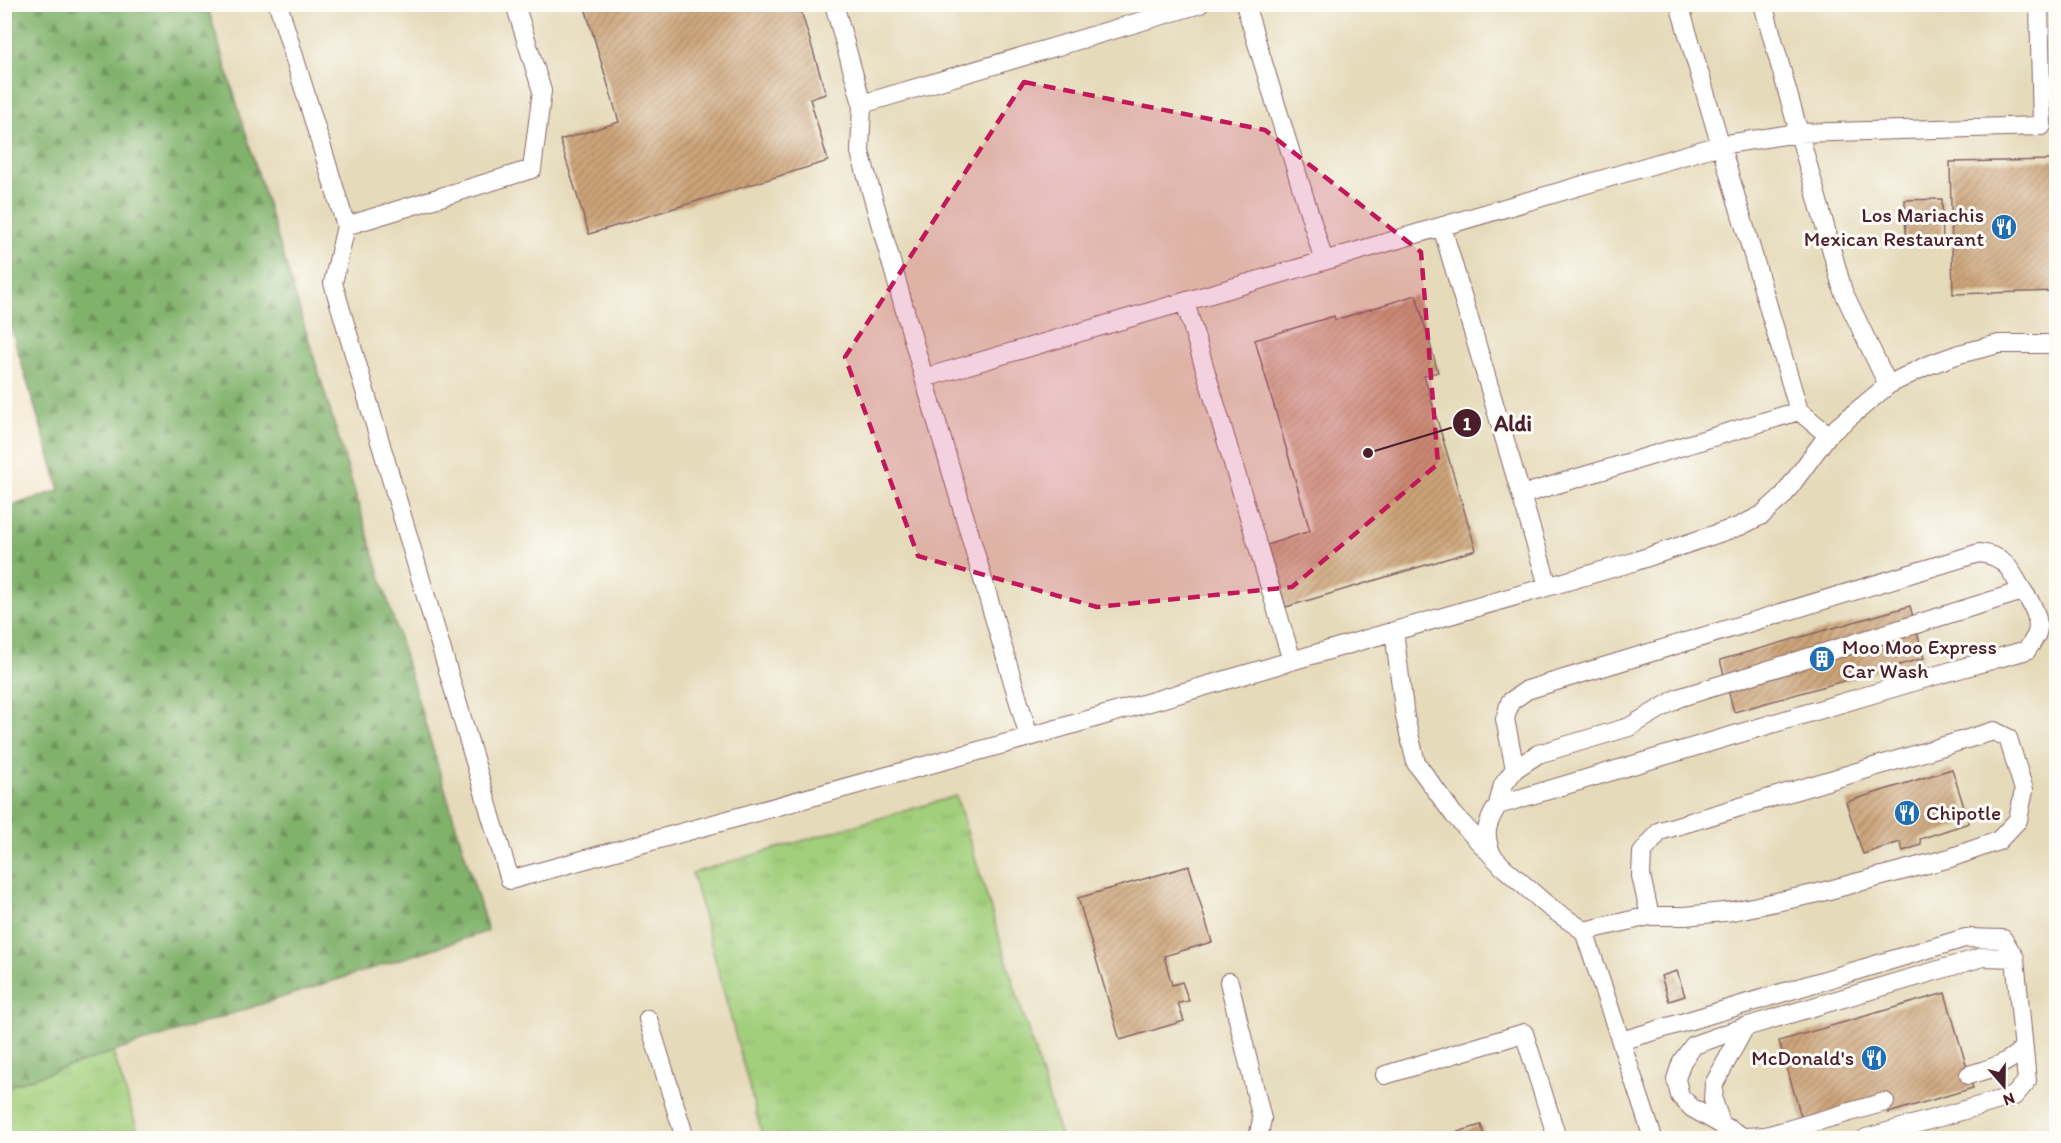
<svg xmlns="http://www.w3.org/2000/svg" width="2061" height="1143" font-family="Itim,sans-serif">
	<defs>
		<pattern id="grass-tufts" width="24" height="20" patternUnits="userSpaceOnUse" patternTransform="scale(1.5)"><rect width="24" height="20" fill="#a2cf7c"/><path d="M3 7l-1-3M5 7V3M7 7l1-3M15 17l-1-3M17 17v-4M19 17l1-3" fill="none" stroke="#8db16b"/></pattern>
		<pattern id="forest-firs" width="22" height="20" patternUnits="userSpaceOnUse" patternTransform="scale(1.5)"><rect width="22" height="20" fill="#81b26c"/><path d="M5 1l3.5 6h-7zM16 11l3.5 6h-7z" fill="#6c9059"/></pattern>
		<pattern id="building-hatch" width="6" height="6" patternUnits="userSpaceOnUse" patternTransform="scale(1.5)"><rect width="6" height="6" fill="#cca479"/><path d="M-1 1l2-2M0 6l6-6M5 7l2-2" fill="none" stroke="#a88563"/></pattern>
	</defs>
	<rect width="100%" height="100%" fill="#fdfcf7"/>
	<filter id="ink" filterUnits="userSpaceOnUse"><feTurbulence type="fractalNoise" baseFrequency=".0167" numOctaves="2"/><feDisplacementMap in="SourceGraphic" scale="12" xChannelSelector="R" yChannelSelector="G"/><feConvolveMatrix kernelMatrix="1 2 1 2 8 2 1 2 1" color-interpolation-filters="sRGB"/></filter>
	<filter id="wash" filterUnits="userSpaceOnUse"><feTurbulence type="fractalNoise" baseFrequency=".008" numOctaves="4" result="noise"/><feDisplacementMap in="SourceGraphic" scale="24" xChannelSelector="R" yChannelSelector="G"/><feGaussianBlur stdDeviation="1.35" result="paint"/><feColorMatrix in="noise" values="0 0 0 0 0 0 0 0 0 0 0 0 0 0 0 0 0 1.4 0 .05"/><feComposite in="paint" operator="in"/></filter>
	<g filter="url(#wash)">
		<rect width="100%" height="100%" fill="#f4e8d1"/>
		<path fill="#e5daba" d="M207 5H2056V1138H1061L956 797 692 873 763 1138H140L113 1052 488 931Z"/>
		<path fill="url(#grass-tufts)" stroke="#767754" stroke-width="1.5" d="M956 796 1061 1138H763L692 873Z
			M113 1052 140 1138H5L4 1087Z"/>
		<path fill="url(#forest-firs)" stroke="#66684c" stroke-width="1.5" d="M5 4 207 5 488 931 5 1087V508L60 490 5 309Z"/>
		<g id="blocks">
			<path fill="url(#building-hatch)" d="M584 4H799L826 94 810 99 828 161 589 234 560 140 619 122Z
				M2056 160V291L1953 294 1950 162Z
				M1942 199 1943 243 1906 244 1905 200Z
				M1416 295 1438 372 1424 376 1476 550 1286 607 1267 545 1310 531 1255 340 1334 316 1335 320Z
				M1910 606 1924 658 1734 712 1720 660Z
				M1952 769 1969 823 1920 839 1921 845 1903 851 1900 842 1863 854 1846 802Z
				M1189 866 1212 942 1164 956 1172 985 1182 982 1189 1001 1178 1003 1184 1021 1120 1040 1078 898Z
				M1677 971 1685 996 1669 1001 1661 976Z
				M1945 993 1973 1088 1888 1113 1884 1100 1803 1123 1779 1041Z
				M1481 1125 1485 1138H1438Z"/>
		</g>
	</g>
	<g filter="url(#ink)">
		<use href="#blocks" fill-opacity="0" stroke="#866565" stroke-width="1.5"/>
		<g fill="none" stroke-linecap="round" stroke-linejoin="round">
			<g stroke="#866565" stroke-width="20">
				<path id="service" d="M278 4 346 226 333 283 510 880 1029 737 1633 562 1740 526 1762 515 1783 496 1828 435 1888 385 1926 366 1959 354 1999 344H2056
					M834 4 862 104 860 152 924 378 1029 737
					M1245 4 1324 261
					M1679 4 1799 411 1828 435
					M1763 4 1843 291 1888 385
					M862 104 1200 4
					M346 226 532 169 542 91 515 4
					M1442 227 1548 586
					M1185 302 1292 661
					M924 378 1720 145 1798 133 2042 126 2039 4
					M1521 495 1799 411
					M1394 631 1405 717 1416 763 1454 815 1502 866 1548 906 1584 931 1653 1138
					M1515 769 1505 719 1510 702 1527 690 1979 553C2008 557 2008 568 2023 591
					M1492 855C1483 834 1486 824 1498 805L1923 679 2027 650C2030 645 2035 639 2037 633 2041 618 2031 602 2023 591L1678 698 1629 727 1538 754 1515 769 1503 785 1498 805
					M1584 931 1650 916H1685L1733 911 1814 894 1950 858 1998 841 2018 820 2024 790 2008 738 1994 731 1660 831 1642 853 1641 876 1650 916
					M1229 982 1262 1119 1258 1138
					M648 1019 685 1138
					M1621 1041 1965 938 2003 939 2015 958 2027 1081 2014 1096 1866 1138
					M1385 1075 1524 1033 1557 1138
					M1969 1075C1991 1068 2008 1065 2024 1047
					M1885 1102 1766 1136 1743 1137 1692 1108 1680 1096 1676 1079 1682 1061 1694 1045 1745 1027 1983 957 2015 958
					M1722 1126 1713 1100 1714 1084 1745 1027"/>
			</g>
			<use href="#service" stroke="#fff" stroke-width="18"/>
		</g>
	</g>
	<path fill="#c2185b" fill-opacity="0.2" stroke="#c2185b" stroke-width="4.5" stroke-dasharray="12 8" stroke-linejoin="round" d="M1024 82 1265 130 1421 252 1438 464 1292 587 1097 607 918 556 845 357Z"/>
	<defs>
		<g id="restaurant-disc" transform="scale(1.35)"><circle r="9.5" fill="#1f6fb2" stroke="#fdfcf7"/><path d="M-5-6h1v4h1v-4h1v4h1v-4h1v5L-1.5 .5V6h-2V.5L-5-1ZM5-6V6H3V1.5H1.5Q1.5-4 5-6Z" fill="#fff"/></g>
		<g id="building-disc" transform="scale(1.35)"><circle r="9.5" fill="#1f6fb2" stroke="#fdfcf7"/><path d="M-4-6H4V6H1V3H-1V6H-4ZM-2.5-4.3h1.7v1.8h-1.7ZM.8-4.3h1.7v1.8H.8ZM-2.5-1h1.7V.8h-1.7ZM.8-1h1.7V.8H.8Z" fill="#fff"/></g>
	</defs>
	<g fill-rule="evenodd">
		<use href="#restaurant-disc" x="2004" y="227"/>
		<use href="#building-disc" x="1822" y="659"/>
		<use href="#restaurant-disc" x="1907" y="813"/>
		<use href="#restaurant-disc" x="1874" y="1058"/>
	</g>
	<g text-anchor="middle" stroke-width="6" stroke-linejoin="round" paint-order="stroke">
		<g font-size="21" fill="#4a1f2b" stroke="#fdfcf7" text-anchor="end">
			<text x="1984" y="222">Los Mariachis<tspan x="1984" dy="24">Mexican Restaurant</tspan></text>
			<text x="1842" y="654" text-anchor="start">Moo Moo Express<tspan x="1842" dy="24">Car Wash</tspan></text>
			<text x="1926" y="820" text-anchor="start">Chipotle</text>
			<text x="1854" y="1065">McDonald's</text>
		</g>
	</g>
	<path fill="none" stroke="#4a1f2b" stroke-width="2" d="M1368 453L1467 423"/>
	<g fill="#4a1f2b" stroke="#fdfcf7" stroke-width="2">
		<circle cx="1368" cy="453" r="6"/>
		<circle cx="1467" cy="423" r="15"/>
	</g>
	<g font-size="18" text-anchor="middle" font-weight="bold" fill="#fff">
		<text x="1467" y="430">1</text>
	</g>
	<g font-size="22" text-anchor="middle" font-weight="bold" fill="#4a1f2b" stroke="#fdfcf7" stroke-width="6" stroke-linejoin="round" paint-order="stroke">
		<text x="1513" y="431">Aldi</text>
	</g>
	<rect width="2061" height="1143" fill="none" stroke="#fdfcf7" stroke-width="24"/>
	<g transform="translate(2004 1086) rotate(160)" stroke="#fdfcf7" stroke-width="4.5" paint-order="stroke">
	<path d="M0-4.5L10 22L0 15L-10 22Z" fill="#4a1f2b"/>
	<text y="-9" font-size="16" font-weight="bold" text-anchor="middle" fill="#4a1f2b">N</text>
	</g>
</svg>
